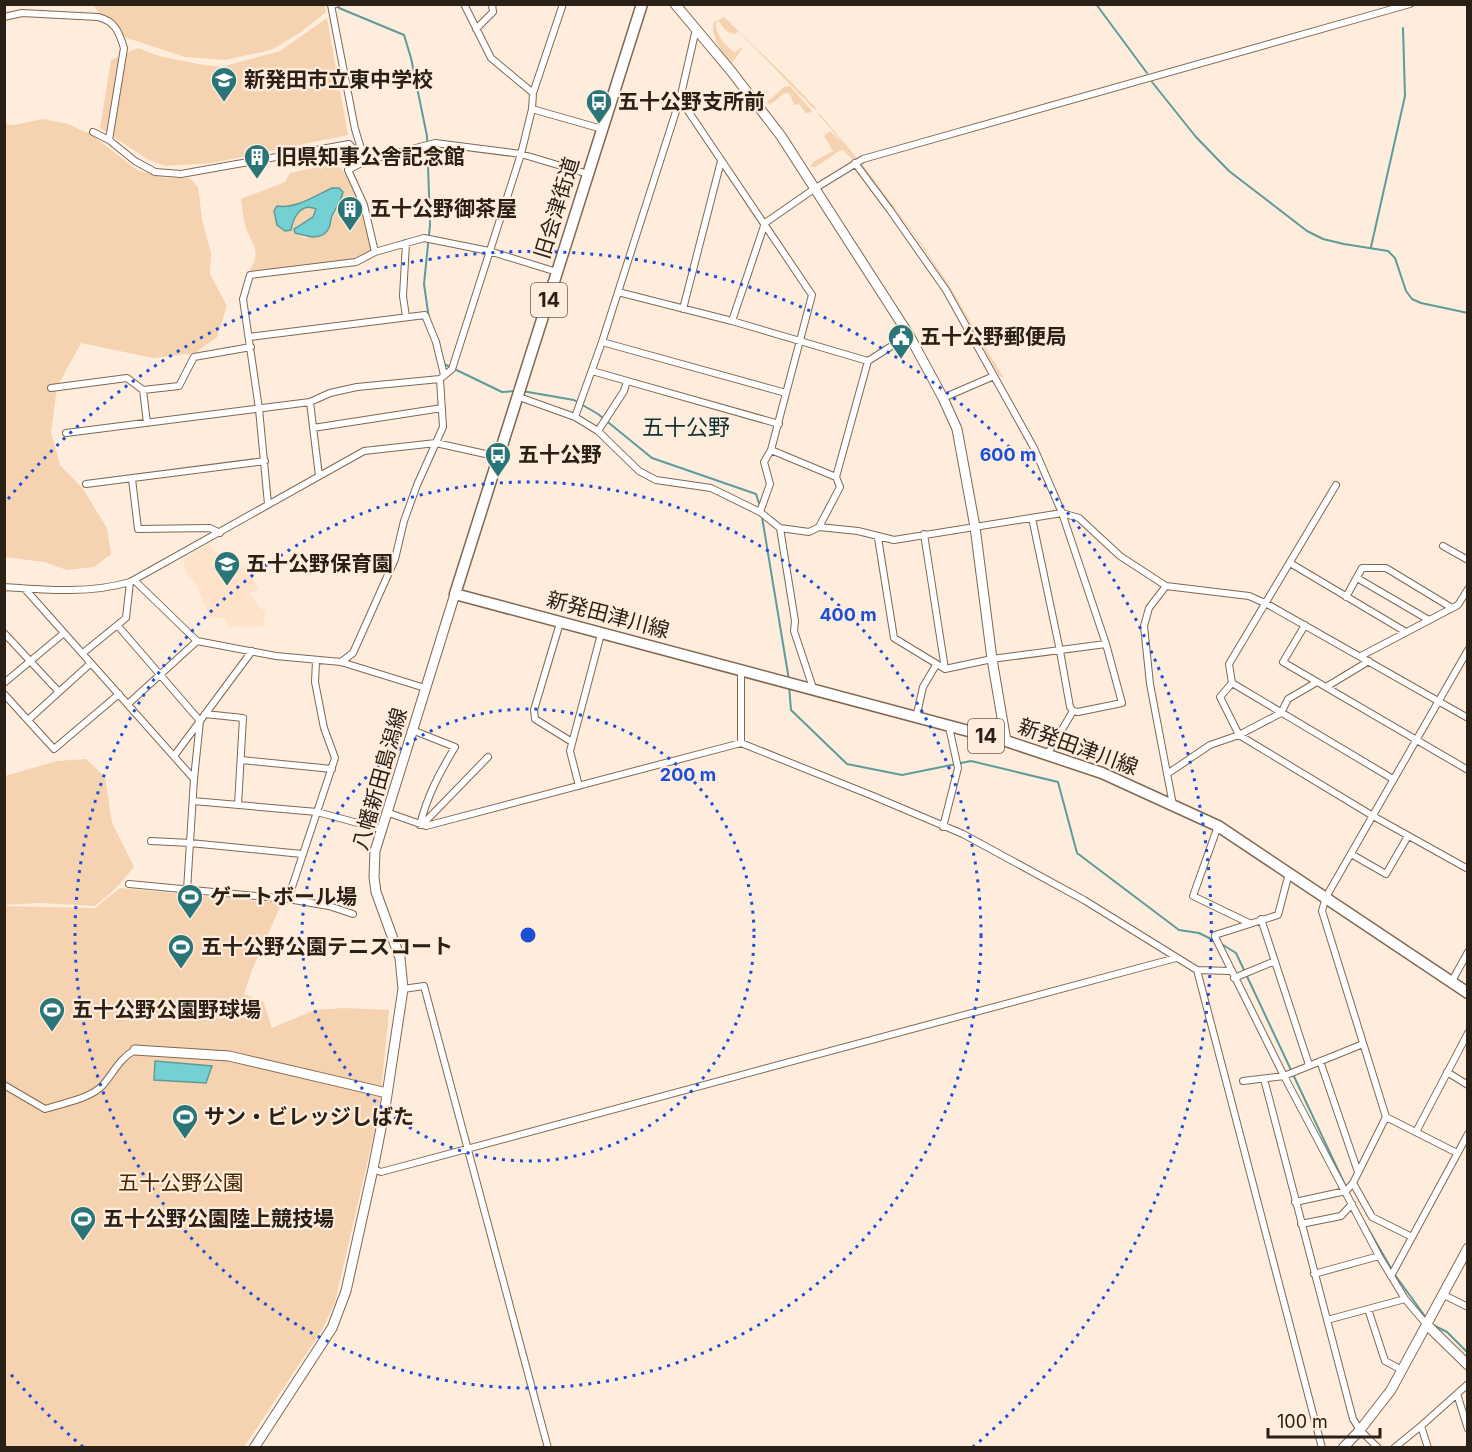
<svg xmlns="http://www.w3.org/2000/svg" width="1472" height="1452" font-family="Inter,'Noto Sans JP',sans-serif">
	<rect width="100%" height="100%" fill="#feeddd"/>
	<path fill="#fee3ca" d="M210 543 215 552 225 556 234 564 237 563 241 568 247 565 254 575 252 577 259 588 250 594 260 608 266 611 263 627H230L224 618H210L196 585 186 572 183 560Z"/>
	<path fill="#f5d2b0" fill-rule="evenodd" d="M325 4 326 12 301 32 271 50 225 60 185 57 124 37 103 18 93 5Z
		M724 17 788 79 816 108 815 110 738 31 736 34C728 34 722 28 719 21L716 23C715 34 725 46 734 52L743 47 732 63C723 57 709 32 714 22Z
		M327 18 348 135 212 163 165 166 149 160 100 128 111 60 138 48 159 56 198 64 221 67 280 51Z
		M790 86 812 111 809 113H806L799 104 794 105 790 94 786 93C779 95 776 103 769 104L767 102 784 87Z
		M819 113 858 159 854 161 843 150 839 151 816 167H810L813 162 833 151 824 136 830 131 844 144 818 114Z
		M43 119 68 124 92 135 137 170 164 178H190L198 187 202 219 211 253 210 274 227 306 217 337 195 353 153 358 81 343 57 387 51 432 60 465 83 489 107 528 111 554 94 567 67 570 44 562 5 557 4 124 14 125Z
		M335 163C360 185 364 219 371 250L353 259 254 271 250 270C263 249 250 244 245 224 243 216 242 207 241 199L285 182 290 173ZM332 188 343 192C340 206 332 216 329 230L305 238 295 233 298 225 313 217 316 208C301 202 293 218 291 230L277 206C297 209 315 196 332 188Z
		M862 164 920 241 952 290 1003 377H1000L952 292 916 237 861 165Z
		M86 759 105 777 112 823 134 867 114 890 95 906 39 903 5 905V776L57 761Z
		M120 888 278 903 281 905 252 970 244 994 263 1001 272 1028 315 1010 343 1008 389 1010 379 1112 335 1302 322 1330 244 1447H5V906L95 908Z"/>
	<path fill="#75d0d4" stroke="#5e9b9b" stroke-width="1.5" d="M332 188H339L343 192C341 201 337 206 333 214 330 219 331 223 329 228 322 242 306 236 295 233L294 229 313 217 316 209C301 202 293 218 291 230L285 231 277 225 274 211 277 206C296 209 315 196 332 188Z
		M155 1061 212 1066 206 1083 154 1080Z"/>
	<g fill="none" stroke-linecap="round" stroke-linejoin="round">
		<path stroke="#5e9b9b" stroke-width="2" d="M1096 4 1147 73
			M339 8 404 35 411 58 427 136 430 225 424 284 429 319
			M1152 82 1196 137 1229 171 1307 231 1323 239 1344 244 1388 251 1395 258 1406 291 1412 299 1421 303 1468 313
			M1371 247 1405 96 1403 28
			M444 364 502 392 516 391
			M522 391 574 400 598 414 652 458 756 494 760 506
			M762 517 789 680
			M789 686 791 710 847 764 902 775 971 761 1058 782 1077 853 1179 930 1199 933 1215 941
			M1220 943 1236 953 1347 1189
			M1362 1218 1392 1270
			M1395 1275 1427 1319
			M1433 1325 1447 1332 1468 1353"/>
		<g stroke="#806851" stroke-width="8">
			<path id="street" d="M336 4 331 5 355 129 364 158
				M464 4 491 58 533 93
				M4 17 22 13 98 17C115 21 119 32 124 48L109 140
				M476 29 493 12 492 4
				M680 99 812 295 771 450 836 477
				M532 109 602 129
				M93 132 109 140 135 161 155 172 181 174 349 144 365 161
				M855 163 890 210 946 290 1034 448 1062 513 1106 644 1122 703 1078 712 1073 711 1070 707 1060 651 1032 518
				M375 252 364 205 348 170 365 161 435 143 521 154 588 174
				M618 292 732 321 868 361
				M683 309 721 161
				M406 317 403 296 406 243
				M732 321 765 223 814 189 863 159 1410 4
				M249 337 425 315 436 342 444 375
				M602 342 786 393
				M592 371 779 424
				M51 388 127 378 143 390 179 386 194 357 251 347
				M143 390 147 423
				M519 397 575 417 598 431 639 471 656 480 711 488 760 512 780 528 795 621 794 631 814 691
				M943 398 994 376
				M310 402 319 476
				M575 417 602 342 680 99 696 29
				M313 428 442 408
				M598 431 624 391 627 381
				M66 433 310 402 330 393 357 387 440 379 452 369 521 154 532 109 533 93 563 4
				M132 479 138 529 210 528 220 533
				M86 484 265 461
				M1336 485 1229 664 1232 683 1220 697 1239 735 1373 816 1468 869
				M268 504 259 409 243 299 250 275 356 262 375 252 424 238 489 251 557 272
				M760 512 770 484 764 462 771 450
				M819 527 840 487 836 477 868 361 909 335
				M780 528 809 532 819 527 858 531 894 540 1062 513 1079 518 1120 556 1166 586 1249 596 1267 604 1468 718
				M924 534 945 669
				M878 538 894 638 945 669 992 659 1106 644
				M1443 546 1468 560
				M1290 563 1406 632
				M1357 578 1429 620
				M134 580 197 641 276 656 341 662 425 688
				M1166 586 1149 608 1144 626 1150 684 1173 805
				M4 587C46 590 89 594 130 582L364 451 436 443 499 457
				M25 589 194 779 187 890
				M1346 597 1362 568H1386L1452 608
				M560 623 534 710 535 719 572 742
				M1305 625 1283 662 1468 770
				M118 626 200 721 194 779
				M4 633 59 692
				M83 653 126 618 130 582
				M1361 656 1458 605 1468 589
				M341 662 353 653 395 559 404 521 417 485 443 427 440 379
				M4 683 64 633
				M1232 683 1393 779
				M1326 687 1369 661
				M4 694 54 749 119 694
				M128 704 197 641
				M205 714 243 718 238 805
				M916 718 923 687 936 665
				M28 720 91 663
				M412 730 455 747C440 772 427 796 420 825
				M741 743V671
				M1047 755 1073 711
				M174 756 252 651
				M241 760 332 769
				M1167 774 1210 745 1239 735 1281 713 1288 699 1317 682
				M579 786 570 751 601 634
				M193 801 317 812 380 829
				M386 812 426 826 741 743 873 796 963 834 1084 900 1197 970 1230 971
				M422 825 488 757
				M1218 826 1193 896 1249 923
				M943 827 958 768 949 727
				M151 841 190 843 302 854
				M1351 854 1386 874 1408 836
				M1289 873 1278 915 1215 935V937L1284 1076 1379 1256 1405 1299 1427 1325
				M129 884 288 899 329 906 353 914
				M288 899 335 758 324 728 315 682 316 661
				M1261 919 1309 1065
				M1197 970 1322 1448
				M1234 978 1275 961
				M1452 981 1468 952
				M403 989 424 986 548 1448
				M1320 1061 1358 1172
				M1447 1072 1468 1085
				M1264 1079 1353 1419 1360 1430 1378 1448
				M1243 1081 1284 1076 1363 1044
				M4 1085 45 1109C63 1103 90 1099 103 1085 114 1072 120 1058 135 1050
				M1386 1117 1457 1153
				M1416 1132 1468 1033
				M373 1169 381 1172 1176 958
				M1353 1183 1372 1217 1412 1237
				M1295 1202 1346 1191 1353 1183 1386 1117 1322 911 1326 897 1468 650
				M1301 1224 1341 1216 1352 1204
				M1314 1274 1379 1256
				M1391 1276 1468 1134
				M1444 1295 1468 1307
				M1368 1309 1385 1361 1402 1370
				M1327 1320 1405 1299
				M1457 1394 1468 1429
				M1421 1426 1428 1448
				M1394 1448 1421 1426 1468 1384"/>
		</g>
		<g stroke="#806851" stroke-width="11">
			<path id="secondary" d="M675 4 731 71 781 136 909 335 943 398 957 429 975 527 992 659 1006 741
				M135 1050 229 1056 387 1093
				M1427 1325 1468 1365
				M254 1448 332 1328 346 1291 373 1169 385 1108 403 989 400 958 376 892 374 877 375 851 455 594
				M1343 1448 1360 1430 1391 1390 1468 1248"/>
		</g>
		<g stroke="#806851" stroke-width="13">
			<path id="primary" d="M642 4 455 594 1006 741 1102 773 1218 826 1468 993"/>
		</g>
		<use href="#street" stroke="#fff" stroke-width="6"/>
		<use href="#secondary" stroke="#fff" stroke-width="9"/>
		<use href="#primary" stroke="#fff" stroke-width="10"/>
	</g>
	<g fill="none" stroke="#1d4ed8" stroke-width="3" stroke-dasharray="3 6">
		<circle cx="528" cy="935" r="226"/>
		<circle cx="528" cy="935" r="453"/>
		<path d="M83 1447A679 679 0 0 1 8 1371M8 499A679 679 0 1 1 973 1447"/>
	</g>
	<defs>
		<g id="school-pin" transform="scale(1.35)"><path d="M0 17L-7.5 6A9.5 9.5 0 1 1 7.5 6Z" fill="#2a7578" stroke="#feeddd"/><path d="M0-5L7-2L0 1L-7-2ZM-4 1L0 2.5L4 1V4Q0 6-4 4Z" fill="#fff"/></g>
		<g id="bus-pin" transform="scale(1.35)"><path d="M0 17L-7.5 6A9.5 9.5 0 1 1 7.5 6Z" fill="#2a7578" stroke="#feeddd"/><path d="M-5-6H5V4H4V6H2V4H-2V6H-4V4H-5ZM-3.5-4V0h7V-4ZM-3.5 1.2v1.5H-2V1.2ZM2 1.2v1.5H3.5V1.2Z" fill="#fff"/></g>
		<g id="building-pin" transform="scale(1.35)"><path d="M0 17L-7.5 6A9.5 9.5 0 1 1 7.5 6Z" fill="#2a7578" stroke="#feeddd"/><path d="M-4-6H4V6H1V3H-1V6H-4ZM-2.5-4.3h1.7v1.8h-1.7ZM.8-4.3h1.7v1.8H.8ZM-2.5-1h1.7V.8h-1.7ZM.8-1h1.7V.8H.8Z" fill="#fff"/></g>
		<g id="civic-pin" transform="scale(1.35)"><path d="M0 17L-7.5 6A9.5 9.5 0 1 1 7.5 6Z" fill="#2a7578" stroke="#feeddd"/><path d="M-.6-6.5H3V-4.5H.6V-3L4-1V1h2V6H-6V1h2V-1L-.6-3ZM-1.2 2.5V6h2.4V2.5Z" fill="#fff"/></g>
		<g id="stadium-pin" transform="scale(1.35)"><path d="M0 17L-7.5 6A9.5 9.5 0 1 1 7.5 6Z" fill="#2a7578" stroke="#feeddd"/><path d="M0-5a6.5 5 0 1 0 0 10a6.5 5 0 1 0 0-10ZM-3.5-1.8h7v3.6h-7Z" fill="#fff"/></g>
	</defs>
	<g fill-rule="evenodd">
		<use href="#school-pin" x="224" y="80"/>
		<use href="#bus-pin" x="599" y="102"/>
		<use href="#building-pin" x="257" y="157"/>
		<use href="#building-pin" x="350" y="209"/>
		<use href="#civic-pin" x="901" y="337"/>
		<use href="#bus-pin" x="498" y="455"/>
		<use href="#school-pin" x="227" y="564"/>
		<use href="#stadium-pin" x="190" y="897"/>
		<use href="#stadium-pin" x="181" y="947"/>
		<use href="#stadium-pin" x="52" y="1010"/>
		<use href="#stadium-pin" x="185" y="1117"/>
		<use href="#stadium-pin" x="83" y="1219"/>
	</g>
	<g text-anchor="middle" stroke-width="4.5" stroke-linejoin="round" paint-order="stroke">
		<g fill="#feeddd" stroke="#6a5e52" stroke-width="1.5">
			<rect x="531" y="283" width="36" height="34" rx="4.5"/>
			<rect x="968" y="719" width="36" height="34" rx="4.5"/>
		</g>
		<g font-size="20" font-weight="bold" fill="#2a2016">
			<text x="549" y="307">14</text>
			<text x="986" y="743">14</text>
		</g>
		<g font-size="21" font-weight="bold" fill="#2a2016" stroke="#feeddd" text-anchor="start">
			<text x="244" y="87">新発田市立東中学校</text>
			<text x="618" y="109">五十公野支所前</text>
			<text x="276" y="164">旧県知事公舎記念館</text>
			<text x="370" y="216">五十公野御茶屋</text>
			<text x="920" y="344">五十公野郵便局</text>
			<text x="518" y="462">五十公野</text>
			<text x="246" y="571">五十公野保育園</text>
			<text x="210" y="904">ゲートボール場</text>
			<text x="201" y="954">五十公野公園テニスコート</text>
			<text x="72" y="1017">五十公野公園野球場</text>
			<text x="204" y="1124">サン・ビレッジしばた</text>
			<text x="103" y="1226">五十公野公園陸上競技場</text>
		</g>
		<g font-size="21" fill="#2a2016" stroke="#feeddd">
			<text transform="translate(557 208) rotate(-73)" y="7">旧会津街道</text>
			<text transform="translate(608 615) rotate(15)" y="7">新発田津川線</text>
			<text transform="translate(1078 747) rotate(20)" y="7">新発田津川線</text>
			<text transform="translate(380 779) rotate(-74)" y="7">八幡新田島潟線</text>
		</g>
		<g font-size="21" fill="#472700" stroke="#feeddd">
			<text x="181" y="1190">五十公野公園</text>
		</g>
		<g font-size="22" fill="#0e3133" stroke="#feeddd">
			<text x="686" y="435">五十公野</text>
		</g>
	</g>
	<circle cx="528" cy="935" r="9" fill="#1d4ed8" stroke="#feeddd" stroke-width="3"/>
	<g font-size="18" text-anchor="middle" font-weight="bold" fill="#1d4ed8" stroke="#feeddd" stroke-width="4.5" stroke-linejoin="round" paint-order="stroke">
		<text x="1008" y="461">600 m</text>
		<text x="848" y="621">400 m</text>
		<text x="688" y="781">200 m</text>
	</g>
	<rect width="1472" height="1452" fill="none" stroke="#2a2016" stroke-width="12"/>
	<path d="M1268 1428v9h112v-9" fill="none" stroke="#2a2016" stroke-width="3"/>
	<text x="1277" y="1428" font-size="18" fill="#2a2016" stroke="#feeddd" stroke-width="4.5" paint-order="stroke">100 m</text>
</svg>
